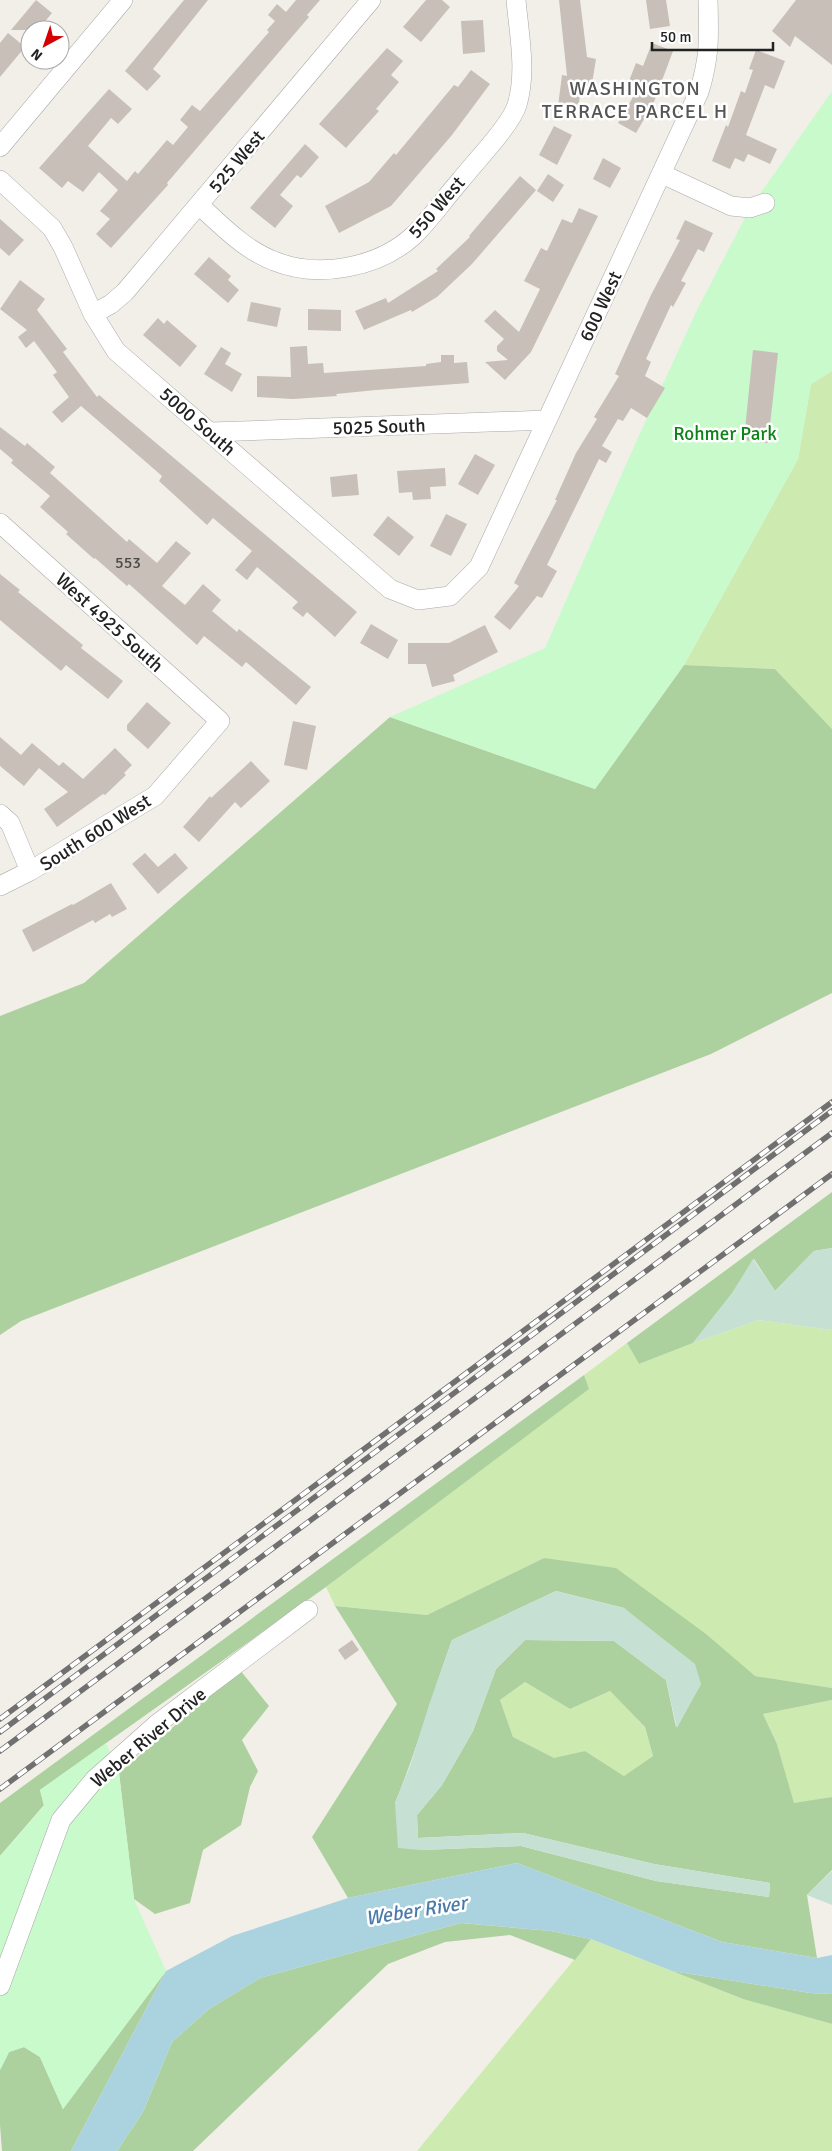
<svg xmlns="http://www.w3.org/2000/svg" width="832" height="2151" font-family="Signika,sans-serif">
	<rect width="100%" height="100%" fill="#f2efe9"/>
	<path fill="#cdebb0" d="M832 371V729L775 669 684 665 798 459 811 384Z
		M759 1320 832 1330V1688L755 1676 544 1558 427 1615 335 1606 326 1587 588 1389 584 1375 627 1343 639 1364 693 1343Z
		M525 1682 570 1709 610 1691 645 1727 653 1756 624 1776 585 1751 555 1759 513 1737 500 1700Z
		M832 1700V1797L794 1804 777 1744 763 1714Z
		M591 1939 743 1999 832 2024V2151H417Z"/>
	<path fill="#add19e" fill-rule="evenodd" d="M684 665 775 669 832 729V993L711 1054 21 1321 0 1335V1016L84 983 390 717 595 789Z
		M832 1192V1248L814 1251 775 1291 754 1259 738 1286 693 1343 639 1364 627 1343Z
		M584 1375 589 1389 326 1587 40 1790 44 1805 0 1856V1803Z
		M544 1558 616 1568 706 1634 755 1676 832 1688V1700L763 1714 777 1744 794 1803 832 1797V1870L807 1895 817 1958 722 1942 517 1863 348 1898 312 1837 397 1704 335 1606 427 1615ZM556 1591 624 1608 701 1684 676 1727 666 1680 614 1641 525 1640 496 1669 473 1731 442 1785 417 1815 418 1838 523 1833 654 1864 770 1883 769 1897 656 1881 521 1846 420 1850 395 1803C417 1750 432 1694 452 1640ZM525 1682 570 1709 610 1691 645 1727 653 1756 624 1776 585 1751 554 1758 513 1737 500 1700Z
		M240 1670 269 1706 242 1740 258 1771 250 1787 241 1825 203 1850 190 1903 155 1914 134 1899 119 1773Z
		M461 1923 551 1931 591 1939 575 1960 510 1935 445 1942 388 1964 193 2151H117L143 2112 172 2042 209 2009 260 1978Z
		M166 1971 71 2151H2L0 2125V2070L9 2052 24 2047 40 2057 63 2109Z
		M672 1971 810 1993 832 1994V2024L743 1999Z"/>
	<path fill="#c6e0d4" d="M832 1248V1330L759 1320 693 1343 732 1293 753 1259 775 1291 814 1251Z
		M556 1591 624 1608 695 1664 701 1684 677 1728 666 1680 614 1641 525 1640 496 1669 473 1731 442 1785 417 1815 418 1838 523 1833 654 1864 770 1883 769 1897 656 1881 521 1846 420 1850 398 1848 395 1803 410 1766 429 1705 452 1640Z
		M832 1871V1905L807 1895Z"/>
	<path fill="#c8facc" d="M832 91V371L811 384 798 459 684 665 595 789 390 717 545 648 636 442 698 308 750 208Z
		M106 1743 119 1773 134 1899 166 1971 63 2109 40 2057 24 2047 9 2052 0 2070V1856L44 1806 40 1790Z"/>
	<path fill="#aad3df" d="M517 1863 722 1942 817 1958 832 1955V1994L810 1993 672 1971 591 1939 551 1931 461 1923 260 1978 209 2009 172 2042 143 2112 117 2151H71L166 1971 232 1936 348 1898Z"/>
	<path fill="#c7bfb8" d="M36 0 52 13 38 30H11Z
		M184 0H208L153 69 161 76 147 91 125 71Z
		M296 0H320L307 15 309 17 167 183 168 185 111 248 96 234 110 219 100 211 118 190 99 172 83 192 68 181 62 188 39 168 109 89 132 109 118 124 111 118 88 146 127 181 135 171 138 174 167 140 173 145 188 127 180 120 192 105 200 111 269 32 267 30 275 21 268 15 277 4 286 12Z
		M426 0H442L450 7 421 42 403 27Z
		M559 0H580L587 57 596 59 591 90 581 89 578 109 558 106 562 75 567 76Z
		M646 0H666L670 26 650 29Z
		M796 0H832V65L795 36 790 47 772 31Z
		M483 20 485 52 463 54 461 21Z
		M8 33 25 47 0 77V43Z
		M652 43 673 51 654 102 636 133 618 123 640 85 629 81 636 63 643 66Z
		M387 48 403 61 391 75 399 82 376 109 379 111 346 148 319 124Z
		M756 50 785 61 774 89 765 85 746 135 777 149 770 164 748 154 744 162 735 158 730 169 712 161 726 125 728 127 741 91 745 93 753 70 749 69Z
		M471 70 490 84 452 135 391 206 339 233 325 206 369 182 394 153 396 155 454 85 458 87Z
		M554 126 572 135 557 165 539 155Z
		M305 144 319 157 301 178 297 175 280 195 293 206 275 228 250 208Z
		M603 158 621 168 610 188 593 179Z
		M548 174 564 185 553 202 537 191Z
		M520 176 536 190 472 264 437 297 412 312 411 310 364 330 355 311 386 298 388 303 438 271 436 269 470 237 469 236Z
		M579 208 598 216 531 352 505 380 485 362 508 360 497 351V346L504 339 484 321 495 310 519 332 540 289 524 281 541 248 547 251 562 219 572 223Z
		M0 219 24 240 9 256 0 248Z
		M685 220 713 233 704 252 698 249 681 281 686 283 673 307 671 305 646 359 651 362 645 376 665 388 647 418 631 408 623 421 618 419 602 446 612 452 606 463 599 459 547 565 557 571 542 598 537 596 510 630 494 617 519 586 514 583 557 500H555L576 453 597 419 594 417 619 376 615 374 651 295 680 240 676 239Z
		M209 257 231 276 228 280 239 290 228 303 194 274Z
		M20 280 45 299 37 310 67 349 63 352 97 397 99 395 357 612 335 637 307 612 303 617 292 608 298 602 257 567 247 580 235 570 252 551 213 518 207 525 159 481 162 476 154 469 81 406 62 423 52 412 69 397 53 375 57 372 34 341 26 348 18 337 27 330 0 309Z
		M251 302 281 308 277 327 247 321Z
		M308 309 341 310V331L308 330Z
		M158 318 164 324 167 320 197 346 180 367 143 335Z
		M307 346 308 364 323 363 324 373 426 366V364L441 362V355H454V363L467 362 469 383 376 390 336 394 337 396 293 399 257 397V376L291 377 290 347Z
		M221 347 231 353 225 364 242 374 232 392 204 374Z
		M753 350 778 353 768 443 744 440Z
		M0 427 25 446 27 443 55 467 50 473 127 542 129 539 157 563 176 541 191 553 162 586 185 605 203 584 221 600 212 611 237 632 239 629 311 687 296 705 246 662 242 667 204 636 197 645 129 584 127 586 95 558 94 559 66 534 68 532 40 507 50 496 11 463 13 460 0 449Z
		M475 454 495 465 478 495 458 484Z
		M445 468 446 486 430 487 431 499 413 500 412 492 399 493 397 471Z
		M357 474 359 495 332 497 330 477Z
		M446 514 467 524 451 556 430 546Z
		M388 516 414 537 399 556 373 535Z
		M0 574 20 590 18 592 83 645 81 648 123 681 108 699 66 665 61 671 0 620Z
		M371 624 398 640 388 659 360 643Z
		M485 625 498 652 453 675 455 681 432 687 426 664H408V643H449Z
		M147 702 171 723 148 749 127 730V725Z
		M293 721 316 726 307 770 284 765Z
		M0 737 21 755 32 743 59 766 63 762 83 779 115 748 132 765 124 773 126 775 105 795 103 794 57 827 44 809 68 792 39 768 24 786 0 766Z
		M251 761 270 781 241 808 235 802 199 842 183 827 210 796 211 798Z
		M145 853 158 867 175 853 188 868 158 894 132 864Z
		M111 883 127 909 112 917 110 914 95 923 93 920 33 952 22 930 72 904 73 905Z
		M352 1640 359 1650 345 1660 338 1650Z"/>
	<g fill="none" stroke-linecap="round" stroke-linejoin="round">
		<g stroke="#a9a9a9" stroke-width="20">
			<path id="minor" d="M0 147 123 0
				M662 174 731 206 750 208 765 203
				M0 180 52 228 63 247 93 314 116 351 390 589 418 600 450 596 479 567 699 92C710 57 709 36 708 0
				M199 205C222 226 245 250 274 261 318 279 378 268 413 236 430 220 444 199 460 181 474 163 511 125 517 105 527 72 519 34 516 0
				M93 314 111 304 125 292 371 0
				M211 432 547 420
				M0 523 220 721 155 796 30 871 0 886
				M0 814 10 823 30 871
				M0 1986 61 1820 95 1779 157 1724 308 1610"/>
		</g>
		<use href="#minor" stroke="#fff" stroke-width="19"/>
		<g stroke="#707070" stroke-width="5.5">
			<path id="rail" d="M0 1719 832 1102
				M0 1732 832 1111
				M0 1751 832 1133
				M0 1789 832 1174"/>
		</g>
		<use href="#rail" stroke="#fff" stroke-width="4" stroke-dasharray="11" stroke-linecap="butt"/>
	</g>
	<g text-anchor="middle" stroke-width="5" stroke-linejoin="round" paint-order="stroke">
		<g font-size="16" fill="#4b4948">
			<text x="128" y="568">553</text>
		</g>
		<g font-size="19" fill="#222" stroke="#fff">
			<text transform="translate(236 161) rotate(-50)" y="7">525 West</text>
			<text transform="translate(436 207) rotate(-49)" y="7">550 West</text>
			<text transform="translate(600 306) rotate(-65)" y="7">600 West</text>
			<text transform="translate(198 421) rotate(41)" y="7">5000 South</text>
			<text transform="translate(379 426) rotate(-2)" y="7">5025 South</text>
			<text transform="translate(110 622) rotate(42)" y="7">West 4925 South</text>
			<text transform="translate(95 832) rotate(-32)" y="7">South 600 West</text>
			<text transform="translate(148 1737) rotate(-40)" y="7">Weber River Drive</text>
		</g>
		<g font-size="19" fill="#0c8416" stroke="#fff">
			<text x="725" y="440">Rohmer Park</text>
		</g>
		<g font-size="20" letter-spacing="1" fill="#555" stroke="#fff">
			<text x="635" y="95">WASHINGTON<tspan x="635" dy="23">TERRACE PARCEL H</tspan></text>
		</g>
		<g font-size="20" font-style="italic" fill="#4a7aab" stroke="#fff">
			<text transform="translate(416 1910) rotate(-9)" y="7">Weber River</text>
		</g>
	</g>
	<g transform="translate(45 45) rotate(220)"><circle r="24" fill="#ffffff" stroke="#a7a7a7"/>
	<path d="M0-4L9 19L0 12L-9 19Z" fill="#d40000"/>
	<text y="-8" font-size="14" font-weight="bold" text-anchor="middle" fill="#222222">N</text>
	</g>
	<path d="M652 42v8h121v-8" fill="none" stroke="#222222" stroke-width="2.5"/>
	<text x="660" y="42" font-size="15" fill="#222222" stroke="#ffffff" stroke-width="4" paint-order="stroke">50 m</text>
</svg>
